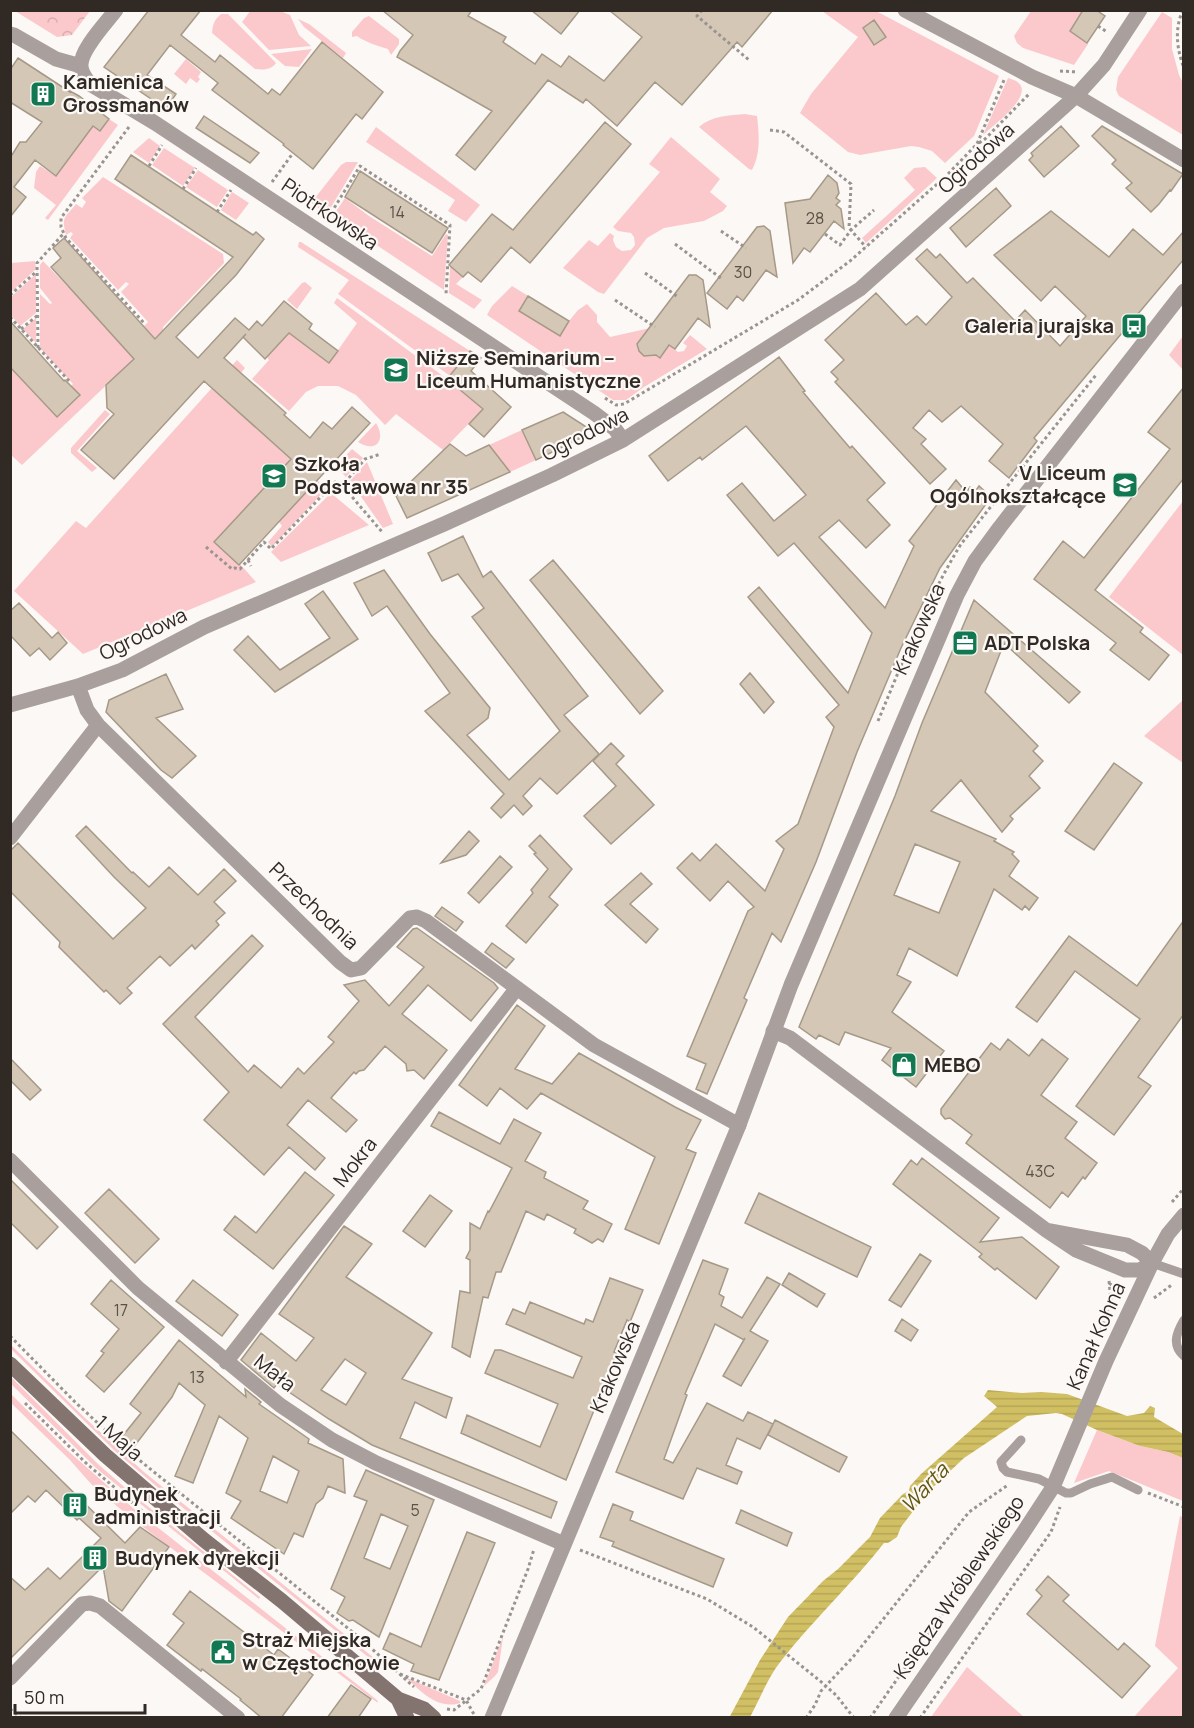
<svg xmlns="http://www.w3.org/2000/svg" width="1194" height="1728" font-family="Manrope,sans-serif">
	<defs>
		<pattern id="forest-crowns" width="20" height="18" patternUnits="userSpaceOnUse" patternTransform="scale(1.5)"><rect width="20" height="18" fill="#fbc9cb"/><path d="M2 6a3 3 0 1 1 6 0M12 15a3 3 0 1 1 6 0" fill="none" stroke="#d8adae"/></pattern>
		<pattern id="water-rules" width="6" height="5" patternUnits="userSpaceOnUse" patternTransform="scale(1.5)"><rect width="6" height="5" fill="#d1c063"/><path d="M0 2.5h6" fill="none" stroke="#b4a556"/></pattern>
	</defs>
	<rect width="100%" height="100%" fill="#fcf8f6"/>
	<path fill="#fbc9cb" d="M251 10 280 11 290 15 299 35 311 46 269 50 242 22Z
		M1046 10 1083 11 1070 31 1088 44 1074 65 1023 48 1017 43 1014 36 1031 11 1045 12Z
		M822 11H876L999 76 974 136 945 163 932 151 919 147 911 146 860 155 848 152 800 113 811 94 858 37Z
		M1162 12 1172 18V49L1179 75 1183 83V135L1119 96 1116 90 1118 77Z
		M221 14H228L276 63C271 70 263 70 255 69L212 33C213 24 214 20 221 14Z
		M369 16 399 39V44L391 55 388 49C380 47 363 41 357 36L352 37V32L364 18Z
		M298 19 309 24 346 53 343 58 304 27Z
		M312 49 299 67 285 66 271 54Z
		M186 59 201 72 198 77 200 79 197 83 190 78 186 84 174 74Z
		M1008 78C1046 87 995 124 983 135Z
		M745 114 757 116C759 134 761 153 752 170L749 169 699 127C711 116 730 115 745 114Z
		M109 119 118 125 48 220 45 218 56 205 34 188 36 172 40 166 56 176 93 126 100 131Z
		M376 127 480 205 466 222 448 211 455 200 366 142Z
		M671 137 720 179 710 192 727 206 723 211 704 221 664 228 647 238 604 294 598 292 563 268 589 240 598 246 610 233 614 236 613 240 616 247 622 251 631 250 635 245 634 237 631 233 618 231 613 227 660 172 649 164Z
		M149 138 160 146 149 163 133 152Z
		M164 148 195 168 183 186 152 165Z
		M346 162H358L327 214 311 203 341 165Z
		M925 167 937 178 866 243 862 238 915 190 904 178 914 168Z
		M198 170 228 190 217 207 186 187Z
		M103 177 223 254 224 263 163 327V331L155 339 144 326 148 322 121 292 129 284 126 282 118 290 70 238 73 234 71 232 66 235C61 216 65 218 76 204L82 208 86 202 82 198Z
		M232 192 249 203 236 220 221 210Z
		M345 198 369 216 432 256 446 234 448 235 444 290 333 216Z
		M299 242H301L470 351 450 376 338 294 349 280 298 247Z
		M35 261 36 269 11 292V263Z
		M43 261 68 287H70L134 359 22 465 11 455 10 367 46 406 57 417 79 397 70 387 73 384 40 348V294L50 304 52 303 40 288V265Z
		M450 266 463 277 456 284 482 300 474 309 449 293Z
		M36 274V313L20 326 11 315V297Z
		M305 282 312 288 297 309 287 300 302 283Z
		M512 286 569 321 578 310 587 304 597 315V322L610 337 650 328 637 344 639 351 644 356 653 353 660 358 669 345 678 352 684 351 687 346 683 343 690 335 707 349 644 387 626 400H613L487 315 492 306Z
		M337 298 458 387 481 408 482 410 443 450 396 414 385 425 356 395 338 386H318L306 392 289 411 252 379 269 360 267 357 289 333 329 363 357 323 334 303Z
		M36 318V343L23 329Z
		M1183 336V370L1169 355Z
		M237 360 245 368 221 397 265 436 276 442 274 444 283 452 292 457 215 542 240 564 256 582 83 654 14 591 76 521 86 528Z
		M105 410 110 414 77 451 97 468 92 472 71 453V448Z
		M376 423C386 439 377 454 358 442Z
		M522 430 536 460 510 472 489 445Z
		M352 449 363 458 346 477 336 466Z
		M367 462 393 524 383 528 350 481Z
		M317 480 326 489 272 547 268 542 282 526 279 522Z
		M331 493 369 525 281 562 271 552Z
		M1183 501V655L1109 597Z
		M1183 700V763L1144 736Z
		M10 1344 86 1419 144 1472 379 1662 378 1665 162 1491 116 1452 11 1349Z
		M11 1377 98 1464 130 1492 260 1597 259 1599 97 1469 11 1384Z
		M10 1393 67 1450 133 1508 377 1700 378 1703 131 1518 92 1485 69 1459 11 1403Z
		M1097 1430 1140 1446 1168 1452 1183 1458V1501L1109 1471 1074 1483Z
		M1180 1516 1184 1518 1183 1717H1134L1178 1668 1155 1646Z
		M503 1637 498 1672 495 1676 484 1686Z
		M967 1667 1024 1717H931Z
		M405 1677 460 1701V1703C437 1710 421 1691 405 1677Z"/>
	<path fill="url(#forest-crowns)" d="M15 11H90L72 35 57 37Z"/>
	<path fill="url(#water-rules)" d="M988 1390 1022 1393 1041 1392 1067 1394 1127 1416 1144 1413 1150 1406 1155 1408 1154 1417 1183 1434V1458L1168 1452 1140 1446 1097 1430 1062 1414 1056 1413 1027 1416 964 1458 927 1493 901 1527 897 1537 888 1543H884C852 1584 813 1620 781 1661 768 1677 760 1699 750 1717L729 1718 760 1660 788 1617 823 1581 838 1569 870 1537 880 1518 903 1494 909 1491 910 1486 921 1474 997 1407 984 1396Z"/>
	<path fill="#d4c7b5" stroke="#a59987" stroke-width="1.5" fill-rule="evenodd" d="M149 10H201L181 35 215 62 220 55 268 94 272 89 280 95 322 42 383 92 362 119 356 114 313 169 283 145 284 144 212 90 218 83 170 45 147 75 176 94 166 109 104 67Z
		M382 10H472L468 16 506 37 503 42 535 64 542 54 561 67 569 56 604 81 642 37 609 10H773L742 47 737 42 682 105 655 82 617 126 586 99 583 103 548 80 475 170 456 155 492 111 397 57 400 51 413 35Z
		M531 10H580L561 34Z
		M1083 10H1096L1105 16 1087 43 1070 31Z
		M874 20 886 37 874 45 863 28Z
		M18 58 70 92V91L79 96 109 119 100 131 93 126 56 176 35 160 14 187 26 197 10 217V158L20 142H26L42 122 10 102V70Z
		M204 116 259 153 250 163 196 128Z
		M605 122 631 144 530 263 511 247 481 282 468 272 463 277 449 265 492 214 513 230Z
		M1061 126 1079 146 1044 177 1029 160 1033 156 1031 153Z
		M1102 126 1183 174 1171 191 1170 190 1159 204 1151 212 1126 188 1132 183 1112 164 1116 160 1092 136Z
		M131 155 253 235 256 232 264 239 236 275 176 337 198 358 235 318 249 330 257 321 262 326 284 301 312 324 309 329 338 351 329 363 289 333 265 359 243 337 246 334 224 358 286 413 284 415 310 438 323 422 332 429 352 407 370 423 239 565 214 542 291 459 204 381 114 479 81 450 114 414 107 408 106 385 134 359 51 267 61 258 53 248 64 238 155 339 233 257 115 179Z
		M360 171 448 228 432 253 345 197Z
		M828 175 837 183 839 193 836 198 840 201 836 205 841 209 844 229 834 221 810 252 804 248 793 263 785 203 810 199Z
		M996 188 1011 206 966 247 950 228Z
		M1051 211 1109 257 1133 229 1163 255 1184 231V259L1034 438 1037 441 1009 478 989 461 1003 444 961 406 942 422 929 410 913 428 926 439 921 444 946 469 930 484 835 382 838 379 831 372 844 360 825 340 876 293 906 325 917 316 926 325 952 297 916 259 927 249 936 258 940 254 967 283 973 278 1015 321 1025 310 1060 346 1086 316 1055 286 1041 301 994 255Z
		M764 226 770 231 777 277 766 270 743 301 737 296 727 309 707 293 757 227Z
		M689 275H696L703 280 710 327 698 318 675 349 669 345 660 358 656 355 644 356 639 351 637 344Z
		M528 296 569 321 560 336 519 311Z
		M10 321 64 381 65 380 80 395 57 417 10 367Z
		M470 351 481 358 471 371 511 407 484 437 469 424 483 409 447 379Z
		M779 357 805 391 803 392 827 421 850 448 852 446 885 483 867 500 890 525 866 548 839 520 819 537 885 608 914 546 909 541 956 480 966 492 970 487 975 492 979 486 991 497 940 568 901 648 857 752 816 862 793 915 781 942 772 933 744 998 747 1000 707 1094 696 1089 706 1064 687 1056 748 911 754 907 728 881 710 901 677 868 692 853 700 861 716 844 765 891 784 849 776 841 798 824 834 727 826 717 839 705 748 597 759 587 848 693 872 633 794 543 778 556 727 495 742 483 774 521 806 495 746 426 702 460 700 457 668 481 649 456Z
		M1184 387V478L1095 590 1143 628 1140 632 1169 655 1149 680 1110 650 1116 643 1034 579 1063 541 1084 558 1170 449 1148 432Z
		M563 412 588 428 585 436 536 460 522 430Z
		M450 444 466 456 489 445 510 472 407 518 396 496Z
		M463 536 483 577 491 571 588 696 564 715 599 754 557 794 540 778 523 796 532 806 523 815 514 805 501 818 491 808 504 794 425 711 450 693 387 606 372 616 354 583 384 570 430 634 490 708 488 718 467 735 509 780 560 731 472 617 484 608 458 574 442 581 428 553Z
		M553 560 663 691 640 714 530 580Z
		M323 591 358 639 275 692 234 650 248 636 280 670 330 638 305 604Z
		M974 600 1080 692 1069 703 1004 643 985 692 1038 746 1033 751 1043 761 1029 776 1040 788 1010 816 1013 819 1002 832 961 780 931 811 996 839 994 841 1014 852 1012 854 1019 861 1009 876 1038 898 1029 910 1025 906 1022 910 994 889 957 976 909 948 897 975 911 982 892 1012 944 1051 916 1087 882 1060 891 1048 845 1032 839 1045 819 1035 816 1039 799 1027 895 796 922 723ZM915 844 960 862 939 913 894 895Z
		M19 603 52 638 58 632 67 643 50 660 39 648 30 656 10 635V611Z
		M750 673 774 702 764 713 740 684Z
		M166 674 183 709 156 718 196 756 172 778 161 770 106 712 109 700Z
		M611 743 624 756 616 764 654 805 611 844 584 816 616 786 593 761Z
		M1114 763 1142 783 1094 850 1065 831Z
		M86 826 132 873 133 872 149 887 169 867 198 895 224 869 236 881 214 902 225 913 216 921 219 925 195 949 192 945 170 966 160 956 127 988 132 993 120 1004 106 990 104 992 59 947 60 942 10 891V851L18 843 113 939 146 908 114 877 76 836Z
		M469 831 479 841 466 855 441 863Z
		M540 835 572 869 549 897 558 905 526 943 506 926 533 893 531 890 548 869 534 854 536 853 529 846Z
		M500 856 512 867 479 903 468 893Z
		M641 873 652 884 630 904 658 929 646 943 605 905Z
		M442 907 463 922 456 931 435 916Z
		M1184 920V1014L1138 1077 1151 1086 1114 1135 1076 1106 1140 1019 1075 971 1037 1022 1016 1007 1069 936 1137 986Z
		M417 928 494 983 498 988 471 1021 428 985 402 1014 447 1050 424 1079 414 1070 407 1071 406 1064 385 1046 364 1070 359 1071 356 1074 354 1072 331 1098 357 1120 346 1132 308 1100 287 1125 325 1158 315 1170 289 1147 264 1175 204 1120 229 1092 163 1024 252 935 263 946 195 1017 248 1072 254 1065 281 1088 298 1068 304 1074 334 1042 328 1037 359 1001 344 985 365 980 389 1006 424 967 397 947 413 929Z
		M492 943 514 959 506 968 485 952Z
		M517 1005 545 1026 515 1069 552 1084 579 1053 675 1107 701 1120 686 1149 696 1153 659 1244 625 1229 655 1157 541 1093 527 1109 500 1088 487 1106 459 1085Z
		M1008 1039 1029 1056 1042 1039 1068 1059 1041 1095 1077 1122 1065 1138 1097 1163 1085 1179 1083 1177 1068 1197 1062 1192 1050 1208 966 1143 972 1135 950 1118 945 1119 941 1114V1109L991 1043 1000 1050Z
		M10 1058 41 1090 30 1100 10 1080Z
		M439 1112 500 1144 514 1119 541 1133 525 1161 546 1172 544 1178 588 1201 583 1209 612 1224 603 1242 598 1239 592 1243 574 1233 576 1229 547 1214 544 1220 526 1211 501 1272H496L488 1298 483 1297 470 1357 452 1347 460 1291 470 1293V1260L466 1258 470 1250V1223L480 1229 488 1211 489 1212 512 1168 431 1126Z
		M922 1158 999 1218 980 1242 1022 1237 1059 1267 1036 1299 997 1268 995 1270 979 1257 982 1254 893 1184 911 1160 917 1165Z
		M305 1172 334 1195 273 1269 224 1230 235 1216 256 1233Z
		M10 1179 58 1227 37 1249 10 1222Z
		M109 1189 159 1239 135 1263 85 1213Z
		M759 1193 871 1247 857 1277 745 1223Z
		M430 1195 452 1211 425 1247 403 1231Z
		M344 1226 372 1244 346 1277 432 1333 402 1379 452 1398 446 1418 415 1402 400 1438 557 1502 551 1518 372 1445 329 1419 277 1384 274 1388 241 1360 261 1333 296 1361 314 1338 279 1314ZM345 1359 366 1373 346 1405 321 1390Z
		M920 1254 931 1261 901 1307 889 1300Z
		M703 1260 728 1269 719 1294 724 1297 721 1306 742 1318 767 1277 780 1284 750 1331 768 1341 741 1386 723 1376 745 1338 744 1340 715 1324 685 1394 687 1395 664 1459 673 1463 707 1403 743 1421 748 1412 773 1424 760 1449 737 1438 726 1465 742 1472 737 1484 697 1468 683 1499 616 1472Z
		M789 1273 825 1294 817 1307 782 1285Z
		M610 1278 643 1290 630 1322 627 1320 614 1352 617 1353 566 1480 461 1433 467 1415 540 1447 558 1404 485 1373 495 1350H501L573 1378 582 1357 506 1324 513 1309 525 1314 530 1302 584 1324 586 1319 593 1322Z
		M111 1280 164 1327 104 1392 86 1376 104 1353 101 1351 119 1329 91 1304Z
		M193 1280 238 1315 222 1336 176 1301Z
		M902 1319 918 1330 911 1341 895 1331Z
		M179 1340 246 1397 245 1389 261 1402 259 1404 309 1439 308 1443 343 1459 345 1493 328 1486 323 1498 316 1504 303 1537 294 1533 284 1554 231 1518 241 1501 226 1493 248 1438 219 1416 193 1483 175 1476 205 1405 179 1383 172 1397 133 1448 121 1438 141 1413 130 1404ZM273 1456 299 1471 287 1503 260 1491Z
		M775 1420 847 1457 839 1472 768 1435Z
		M10 1430 125 1543 140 1527 169 1547 122 1611 109 1601 103 1566 10 1659V1577L25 1590 48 1568 60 1579 101 1538 79 1518 77 1520 46 1490 35 1502 28 1496 10 1514Z
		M366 1470 434 1500 379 1637 353 1620 349 1621 337 1613 345 1597 331 1589 367 1501 354 1496ZM381 1514 408 1526 390 1569 364 1558Z
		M613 1504 633 1512 630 1520 724 1559 713 1587 612 1546 614 1542 600 1537Z
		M741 1510 792 1533 787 1546 736 1523Z
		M467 1532 495 1543 439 1680 411 1671 414 1664 383 1649 390 1633 421 1647Z
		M1048 1576 1069 1595 1063 1601 1118 1650 1124 1643 1150 1666 1122 1698 1027 1614 1042 1596 1036 1590Z
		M190 1591 274 1655 278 1649 313 1675 281 1718H262L240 1700 241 1699 202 1669 201 1671 167 1645 184 1623 173 1614Z
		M351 1685 371 1699 358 1718H327Z"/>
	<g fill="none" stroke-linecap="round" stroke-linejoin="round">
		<path stroke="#999490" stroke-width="3" stroke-dasharray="3 3" stroke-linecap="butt" d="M702 10 697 16 749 60
			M1183 10C1174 29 1177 50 1184 68
			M1098 26 1107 32
			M1060 71 1078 72
			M129 127 61 218V227L66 238 144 323
			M770 130 784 132 851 184 849 228 866 247
			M979 143 985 139 1030 93
			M149 166 162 145
			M272 182 293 153
			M183 189 196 168
			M217 212 231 190
			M328 218 360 166 450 225 446 294
			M721 231 746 248
			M825 234 840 245 851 230 874 210
			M675 244 722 279
			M645 273 678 297
			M10 295 37 271
			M615 300 655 327
			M10 317 71 383
			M21 329 38 315
			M38 348 37 263 64 233
			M605 398 616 405 624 404 798 300 850 261 945 177 977 144 1004 80
			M341 487 365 459 381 454
			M206 547 232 569 235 568 240 569 264 542 271 549 335 482 347 491 383 533
			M248 560 251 566
			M878 721C903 661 927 600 961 544L1096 375
			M1172 1202 1184 1188
			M1109 1283 1112 1285 1120 1296
			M1154 1298 1173 1284
			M1101 1330 1111 1302 1109 1281
			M10 1336 75 1402 128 1451 360 1638 414 1687
			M25 1403 87 1464 148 1516
			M1148 1493 1184 1507
			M580 1550 707 1599 753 1627 819 1680 836 1695 854 1718
			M400 1674 466 1700 476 1718
			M10 1709 21 1718
			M447 1709 454 1710 481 1689 528 1569 534 1549
			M806 1718 815 1705 821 1691 853 1657 969 1512 1008 1485
			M870 1718 1005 1524 1024 1498
			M920 1718 1051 1532 1060 1507"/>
		<path stroke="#a99f9c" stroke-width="9" d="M1152 1263 1184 1274
			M1184 1320C1177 1332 1171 1345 1184 1356
			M1021 1440 1001 1462 1003 1468 1007 1472 1039 1479 1066 1493H1071L1090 1484 1112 1477 1138 1490"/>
		<path stroke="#a99f9c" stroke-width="15" d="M116 10C106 23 79 51 81 67 82 74 86 79 90 84L155 123 594 413 615 429 623 440
			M905 10 1032 77 1076 96 1184 160
			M10 34 14 35 56 59 81 66
			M78 686 87 710 98 725 340 962 351 970 361 968 410 918 417 917 426 921 594 1045 739 1125
			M10 705 78 686 122 670 204 627 444 524 552 475 623 440 860 289 1076 96 1104 65 1140 10
			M10 838 98 725
			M773 1031 790 1038 1046 1230 1076 1250 1125 1270H1140L1152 1263 1142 1253 1127 1245 1046 1230
			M10 1160 138 1288 280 1405 332 1440 376 1463 564 1544
			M226 1362 517 988
			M10 1678 82 1604 90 1603 100 1606 238 1718"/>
		<path stroke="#a99f9c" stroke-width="15" d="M492 1718 739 1125 791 985 957 595 975 561 1000 527 1184 291
			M896 1718 1023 1533 1053 1487 1106 1361 1152 1263 1168 1234 1184 1215"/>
		<path stroke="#837470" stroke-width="15" d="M10 1364 105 1455 204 1540 282 1601 398 1699 424 1709 434 1718
			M398 1699 407 1718"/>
	</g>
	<defs>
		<g id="building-square" transform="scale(1.35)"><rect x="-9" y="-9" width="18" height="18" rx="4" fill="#127851" stroke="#fcf8f6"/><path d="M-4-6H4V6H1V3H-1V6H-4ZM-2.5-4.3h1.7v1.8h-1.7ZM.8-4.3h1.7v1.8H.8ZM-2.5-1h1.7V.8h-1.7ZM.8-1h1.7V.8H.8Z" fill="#fff"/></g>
		<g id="bus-square" transform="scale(1.35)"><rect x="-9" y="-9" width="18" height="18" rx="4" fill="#127851" stroke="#fcf8f6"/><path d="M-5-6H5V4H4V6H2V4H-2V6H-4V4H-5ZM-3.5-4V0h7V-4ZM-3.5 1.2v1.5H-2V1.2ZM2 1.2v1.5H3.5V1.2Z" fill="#fff"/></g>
		<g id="school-square" transform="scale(1.35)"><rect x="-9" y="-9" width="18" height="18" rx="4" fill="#127851" stroke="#fcf8f6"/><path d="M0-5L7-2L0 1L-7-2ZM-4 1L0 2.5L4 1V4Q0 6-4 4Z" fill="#fff"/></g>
		<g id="office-square" transform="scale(1.35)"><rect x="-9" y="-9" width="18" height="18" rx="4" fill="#127851" stroke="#fcf8f6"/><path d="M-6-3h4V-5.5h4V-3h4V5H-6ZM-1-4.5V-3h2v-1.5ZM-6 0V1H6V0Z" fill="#fff"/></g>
		<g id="shop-square" transform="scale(1.35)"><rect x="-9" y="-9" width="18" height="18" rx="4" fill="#127851" stroke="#fcf8f6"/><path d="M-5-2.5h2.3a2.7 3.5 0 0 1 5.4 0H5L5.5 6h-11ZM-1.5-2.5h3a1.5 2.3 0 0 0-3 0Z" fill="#fff"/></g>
		<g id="civic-square" transform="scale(1.35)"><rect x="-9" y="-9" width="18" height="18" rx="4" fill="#127851" stroke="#fcf8f6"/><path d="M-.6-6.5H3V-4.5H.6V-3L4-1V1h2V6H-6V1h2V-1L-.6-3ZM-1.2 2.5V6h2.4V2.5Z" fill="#fff"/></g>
	</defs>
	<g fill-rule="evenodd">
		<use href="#building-square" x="43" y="94"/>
		<use href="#bus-square" x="1134" y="326"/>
		<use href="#school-square" x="396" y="370"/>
		<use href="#school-square" x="274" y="476"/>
		<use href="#school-square" x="1125" y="485"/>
		<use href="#office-square" x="965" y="643"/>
		<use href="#shop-square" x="904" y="1065"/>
		<use href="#building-square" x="75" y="1505"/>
		<use href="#building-square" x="95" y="1558"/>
		<use href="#civic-square" x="223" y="1652"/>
	</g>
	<g text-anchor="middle" stroke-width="4.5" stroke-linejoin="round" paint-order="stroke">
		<g font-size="16" fill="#5a5148">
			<text x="397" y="218">14</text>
			<text x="815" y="224">28</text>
			<text x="743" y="278">30</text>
			<text x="1040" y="1177">43C</text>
			<text x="121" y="1316">17</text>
			<text x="197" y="1383">13</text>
			<text x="415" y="1516">5</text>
		</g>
		<g font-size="20" font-weight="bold" fill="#312a24" stroke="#fcf8f6" text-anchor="start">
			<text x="63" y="89">Kamienica<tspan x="63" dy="23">Grossmanów</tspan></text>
			<text x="1114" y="333" text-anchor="end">Galeria jurajska</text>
			<text x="416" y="365">Niższe Seminarium –<tspan x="416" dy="23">Liceum Humanistyczne</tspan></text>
			<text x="294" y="471">Szkoła<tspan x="294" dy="23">Podstawowa nr 35</tspan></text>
			<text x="1106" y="480" text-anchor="end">V Liceum<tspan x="1106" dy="23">Ogólnokształcące</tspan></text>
			<text x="984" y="650">ADT Polska</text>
			<text x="924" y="1072">MEBO</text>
			<text x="94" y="1501">Budynek<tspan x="94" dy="23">administracji</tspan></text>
			<text x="115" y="1565">Budynek dyrekcji</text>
			<text x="242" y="1647">Straż Miejska<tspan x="242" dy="23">w Częstochowie</tspan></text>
		</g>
		<g font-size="20" fill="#312a24" stroke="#fcf8f6">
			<text transform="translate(976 158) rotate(-42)" y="7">Ogrodowa</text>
			<text transform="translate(330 214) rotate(34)" y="7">Piotrkowska</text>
			<text transform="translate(585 434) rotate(-27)" y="7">Ogrodowa</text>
			<text transform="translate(919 629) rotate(-66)" y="7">Krakowska</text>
			<text transform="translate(143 634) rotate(-26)" y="7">Ogrodowa</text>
			<text transform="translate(314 906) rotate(44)" y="7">Przechodnia</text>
			<text transform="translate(355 1162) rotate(-52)" y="7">Mokra</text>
			<text transform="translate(1096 1336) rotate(-66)" y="7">Kanał Kohna</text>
			<text transform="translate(615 1367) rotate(-67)" y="7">Krakowska</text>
			<text transform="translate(275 1373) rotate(38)" y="7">Mała</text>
			<text transform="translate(119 1438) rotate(42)" y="7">1 Maja</text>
			<text transform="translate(959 1587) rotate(-56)" y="7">Księdza Wróblewskiego</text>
		</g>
		<g font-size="21" font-style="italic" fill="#635710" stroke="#fcf8f6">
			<text transform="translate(925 1488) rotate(-47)" y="7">Warta</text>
		</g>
	</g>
	<rect width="1194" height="1728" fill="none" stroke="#312a24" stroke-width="24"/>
	<path d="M15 1704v9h130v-9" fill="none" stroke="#312a24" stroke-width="3"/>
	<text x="24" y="1704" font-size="18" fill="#312a24" stroke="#fcf8f6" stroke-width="4.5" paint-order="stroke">50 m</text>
</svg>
